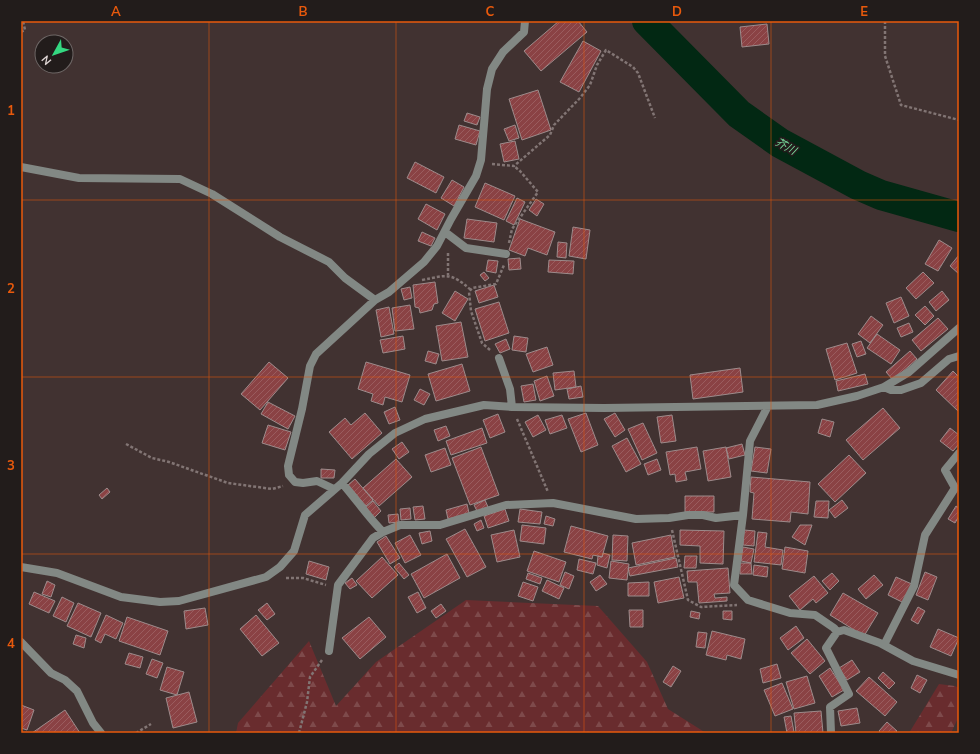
<svg xmlns="http://www.w3.org/2000/svg" width="980" height="754" font-family="Mulish,'Noto Sans JP',sans-serif">
	<defs>
		<pattern id="forest-firs" width="22" height="20" patternUnits="userSpaceOnUse"><rect width="22" height="20" fill="#692c2e"/><path d="M5 1l3.5 6h-7zM16 11l3.5 6h-7z" fill="#7e4a4b"/></pattern>
		<pattern id="building-hatch" width="6" height="6" patternUnits="userSpaceOnUse"><rect width="6" height="6" fill="#8a4244"/><path d="M-1 1l2-2M0 6l6-6M5 7l2-2" fill="none" stroke="#9a5c5e"/></pattern>
	</defs>
	<rect width="100%" height="100%" fill="#413231"/>
	<path fill="url(#forest-firs)" d="M466 600 598 606 647 662 668 709 706 733H236L238 723 309 641 336 706 376 662Z
		M939 684 955 686 959 688V716L951 733H909Z"/>
	<g fill="none" stroke-linecap="round" stroke-linejoin="round">
		<path stroke="#022813" stroke-width="30" d="M647 21 739 114 780 143 858 185 881 195 959 217"/>
	</g>
	<path fill="url(#building-hatch)" stroke="#9d8b8b" d="M559 21H578L587 32 541 71 524 51Z
		M767 24 769 44 742 47 740 27Z
		M583 41 601 51 579 92 560 82Z
		M538 90 551 130 522 140 509 99Z
		M467 113 480 117 477 125 464 121Z
		M459 125 480 131 476 145 455 139Z
		M515 125 519 138 509 141 504 129Z
		M515 141 519 159 504 162 500 144Z
		M415 162 444 177 436 193 407 178Z
		M452 180 464 187 454 206 441 198Z
		M485 183 515 196 504 220 475 207Z
		M517 198 525 202 514 225 506 221Z
		M536 199 544 204 537 216 529 210Z
		M426 204 445 214 437 230 418 219Z
		M467 219 497 223 494 242 464 238Z
		M520 219 555 232 547 255 528 248 525 256 509 250Z
		M573 227 590 230 586 259 569 256Z
		M422 232 435 238 431 246 418 241Z
		M939 240 952 248 938 271 925 264Z
		M558 242 567 243 566 258 557 257Z
		M959 255V274L950 266Z
		M520 258 521 269 509 270 508 259Z
		M488 260 498 261 496 273 486 271Z
		M549 260 574 261 573 274 548 272Z
		M484 272 489 278 485 281 480 275Z
		M923 272 934 283 916 299 906 288Z
		M435 282 438 303 434 304 432 310 420 313 419 308 415 307 413 285Z
		M494 285 498 297 479 303 475 291Z
		M410 287 412 298 404 300 401 289Z
		M455 291 468 299 455 321 442 313Z
		M942 291 949 300 936 311 929 302Z
		M901 297 909 316 894 323 886 303Z
		M499 302 509 333 485 341 475 309Z
		M410 305 414 329 395 331 392 308Z
		M925 306 934 316 925 325 915 315Z
		M389 307 394 334 381 337 376 310Z
		M871 316 883 325 870 343 858 334Z
		M938 318 948 329 921 351 912 340Z
		M461 322 468 357 442 361 436 326Z
		M909 323 913 332 901 337 897 328Z
		M877 334 900 350 891 364 867 348Z
		M403 336 405 349 383 353 380 340Z
		M514 336 528 338 526 352 512 350Z
		M506 339 510 349 500 353 495 344Z
		M861 341 866 354 857 357 852 344Z
		M847 343 857 373 835 380 826 349Z
		M547 347 553 365 533 372 526 354Z
		M428 351 439 354 436 364 425 361Z
		M910 351 917 359 893 380 886 372Z
		M269 362 288 378 260 410 241 394Z
		M366 362 410 375 402 402 385 397 383 405 371 401 373 394 358 389Z
		M462 364 470 391 436 401 428 374Z
		M740 368 743 392 693 399 690 375Z
		M574 371 576 387 555 390 553 373Z
		M953 371 959 377V412L936 390Z
		M865 374 868 384 838 391 836 381Z
		M547 376 554 396 540 401 534 381Z
		M533 384 536 400 524 402 521 386Z
		M581 386 583 397 569 399 567 389Z
		M420 389 430 394 424 405 414 400Z
		M268 402 295 416 288 429 261 414Z
		M395 407 400 420 389 424 384 412Z
		M883 408 900 428 863 460 846 440Z
		M365 413 382 433 352 459 329 432 345 418 351 425Z
		M586 413 598 445 581 452 568 419Z
		M615 413 625 430 615 437 604 419Z
		M498 414 505 432 490 438 483 420Z
		M538 415 546 430 533 437 525 422Z
		M562 415 567 428 550 434 545 420Z
		M672 415 676 441 661 443 657 417Z
		M822 419 834 422 830 437 818 433Z
		M643 423 657 453 642 460 628 429Z
		M268 425 291 432 285 450 262 443Z
		M446 426 450 436 438 441 434 430Z
		M482 428 487 443 451 455 446 441Z
		M950 428 959 435V444L953 451 940 441Z
		M627 438 641 464 626 472 612 446Z
		M402 442 409 452 399 459 392 449Z
		M742 444 745 455 729 459 726 448Z
		M481 447 499 495 470 505 452 458Z
		M697 447 701 469 685 472 687 480 676 482 675 474 670 475 666 452Z
		M726 447 731 477 708 481 703 451Z
		M755 447 771 449 767 473 751 471Z
		M445 448 451 465 431 472 425 455Z
		M849 455 866 473 835 502 818 484Z
		M396 459 412 477 379 506 363 488Z
		M657 459 661 470 648 475 644 464Z
		M321 469 335 470 334 478H321Z
		M751 477 810 482 808 514 791 512 790 522 752 519 754 493 750 492Z
		M355 479 373 500 366 506 348 485Z
		M107 488 110 492 102 499 99 495Z
		M685 496H714V512H685Z
		M485 500 488 507 477 511 474 505Z
		M842 500 848 508 835 518 829 510Z
		M373 501 381 511 374 518 365 508Z
		M816 501H829L828 518 814 517Z
		M467 504 469 513 448 519 446 510Z
		M423 506 425 519 415 520 413 507Z
		M956 506 959 508V516L955 523 948 519Z
		M410 508 411 519 401 520 400 509Z
		M505 509 509 521 488 528 484 516Z
		M520 509 542 512 540 524 518 522Z
		M398 514 399 522 389 523 388 515Z
		M546 516 555 519 553 526 544 524Z
		M481 520 484 528 477 531 474 524Z
		M522 525 546 528 544 544 520 541Z
		M800 525H812L805 545 792 537Z
		M571 526 608 536 602 557 593 555 592 559 564 552Z
		M465 529 486 567 467 577 446 539Z
		M514 530 520 557 497 562 491 535Z
		M680 530 724 531 723 564 700 563V546L680 545Z
		M744 530 755 531 754 546 743 545Z
		M430 531 432 541 422 544 419 533Z
		M758 532 767 533 765 547 783 550 781 565 754 562Z
		M410 535 421 555 405 563 395 543Z
		M613 535 628 536 627 561 612 560Z
		M671 535 675 557 636 565 632 543Z
		M386 536 400 558 390 564 377 542Z
		M743 547 754 549 751 563 741 561Z
		M785 547 808 551 805 573 782 569Z
		M534 551 566 562 559 582 527 571Z
		M603 553 610 555 607 568 597 565 598 556 602 557Z
		M447 554 460 578 424 598 411 574Z
		M685 556H697L696 568H684Z
		M382 557 398 575 372 598 356 581Z
		M676 558 678 567 630 576 628 568Z
		M579 559 596 563 593 574 577 570Z
		M309 561 329 567 326 580 306 574Z
		M611 561 629 564 627 580 609 578Z
		M399 563 409 575 404 579 394 567Z
		M740 563H751L752 574H740Z
		M754 565 768 567 767 577 753 575Z
		M728 568 730 593 714 594 715 598 727 597V601L699 603 697 582H688L687 571Z
		M565 572 574 576 569 589 560 585Z
		M925 572 937 577 928 600 916 595Z
		M528 573 542 578 540 584 526 579Z
		M832 573 839 581 830 590 822 581Z
		M600 575 607 584 596 591 590 582Z
		M874 575 883 585 866 599 858 589Z
		M814 576 828 593 816 603 813 599 800 610 789 596Z
		M679 577 684 598 658 603 654 582Z
		M896 577 914 585 904 603 888 595Z
		M352 578 357 585 350 589 345 583Z
		M547 580 564 588 559 599 542 591Z
		M47 581 55 585 51 597 42 594Z
		M523 582 538 587 533 601 518 596Z
		M649 582V596H628V583Z
		M34 592 55 601 49 613 29 604Z
		M418 592 426 608 417 613 408 597Z
		M843 593 878 613 864 636 830 615Z
		M62 597 74 603 66 622 53 616Z
		M78 603 101 613 91 637 67 626Z
		M267 603 275 614 267 620 258 610Z
		M441 604 446 611 436 618 431 611Z
		M918 607 925 611 918 624 911 620Z
		M205 608 208 625 186 629 184 611Z
		M629 610H643V627H630Z
		M691 611 700 613 699 619 690 617Z
		M723 611H732V620L723 619Z
		M106 615 123 623 116 639 105 634 101 643 95 640Z
		M256 615 279 643 262 656 240 629Z
		M127 617 168 631 160 655 119 641Z
		M369 617 386 637 360 659 342 638Z
		M796 626 804 638 788 650 780 638Z
		M938 629 959 638 951 656 930 647Z
		M712 631 745 639 741 659 727 655 726 660 706 655Z
		M698 632 707 633 705 648 696 647Z
		M76 635 86 638 84 648 73 644Z
		M807 639 825 661 810 674 791 653Z
		M129 653 143 657 140 668 125 664Z
		M152 659 163 663 157 678 146 674Z
		M852 660 860 672 847 680 839 668Z
		M777 664 781 678 763 683 760 669Z
		M673 666 681 671 671 687 663 682Z
		M167 667 184 672 177 695 160 690Z
		M830 668 844 690 832 697 819 676Z
		M883 672 895 683 889 689 878 678Z
		M917 675 927 680 920 693 911 688Z
		M807 676 815 703 794 709 786 682Z
		M869 677 897 702 885 716 856 691Z
		M782 683 793 709 775 716 764 690Z
		M189 692 197 722 173 728 166 698Z
		M21 705 34 710 27 730 21 728Z
		M857 708 860 723 841 726 838 711Z
		M65 710 80 733H32Z
		M821 711 823 733H796L794 713Z
		M791 716 794 732 787 733 784 717Z
		M887 722 897 731 895 733H881L879 731Z"/>
	<g fill="none" stroke-linecap="round" stroke-linejoin="round">
		<path stroke="#827574" stroke-width="2.5" stroke-dasharray="3 2" stroke-linecap="butt" d="M885 21V56L901 105 959 120
			M21 32 25 30 23 21
			M492 164 514 166 550 135 554 125 580 98 590 85 597 65 606 50 633 67 638 73 655 118
			M509 243 512 229 538 192 520 171 514 166
			M448 253V275
			M422 280C448 275 450 272 471 290
			M490 350 482 343 471 311 469 292 472 288 496 284 504 265
			M517 419 548 492
			M126 444 152 458 169 462 228 483 272 489 283 486
			M672 530 688 600 701 607 737 605
			M286 578H303L326 585
			M136 733 151 724
			M299 733 307 702 310 677 322 660"/>
		<path stroke="#828884" stroke-width="8" d="M21 167 79 178 180 179 212 194 280 237 329 262 345 278 375 300
			M445 232 466 248 506 254
			M499 358 510 389 512 407
			M884 387 891 390H901L921 383 949 359 959 356
			M342 483C356 499 368 517 383 532
			M334 489 317 481 303 483 295 482 289 475 288 466 302 409 310 366 316 354 375 300 389 292 424 262 437 246 451 219 476 176 481 160 487 89 492 69 503 52 524 32 525 21
			M743 515 734 585 748 600 790 613 815 615 834 628 837 632 844 630 880 643 913 661 959 675
			M21 567 57 573 121 597 160 602 179 601 266 577 280 567 294 551 305 515 342 483 369 454 395 433 425 419 484 405 512 407 604 408 817 405 857 396 884 387 909 372 959 328
			M21 642 51 673 65 680 77 691 93 723 101 733
			M884 645 914 586 925 535 955 488 945 470 959 453
			M329 651 338 585 373 538 383 532 400 525H440L506 505 553 503 636 519 669 518 688 515H703L716 518 743 515 750 441 768 406
			M831 733 830 707 849 694 826 648 837 632"/>
	</g>
	<path fill="none" stroke="#e8590c" stroke-width="1" stroke-opacity="0.55" d="M209 21V733M396 21V733M584 21V733M771 21V733M21 200H959M21 377H959M21 554H959"/>
	<g text-anchor="middle" stroke-width="3.5" stroke-linejoin="round" paint-order="stroke">
		<g font-size="11" font-style="italic" fill="#76d799" stroke="#221c1b">
			<text transform="translate(786 146) rotate(29)" y="4">芥川</text>
		</g>
	</g>
	<rect width="980" height="754" fill="none" stroke="#221c1b" stroke-width="44"/>
	<g transform="translate(54 54) rotate(230)"><circle r="19" fill="#221c1b" stroke="#6d6665"/>
	<path d="M0-3L7 15L0 10L-7 15Z" fill="#34d881"/>
	<text y="-6" font-size="11" font-weight="bold" text-anchor="middle" fill="#ded5d4">N</text>
	</g>
	<rect x="22" y="22" width="936" height="710" fill="none" stroke="#e8590c" stroke-width="1.5"/>
	<g font-size="13" text-anchor="middle" font-weight="bold" fill="#e8590c">
		<text x="116" y="16">A</text>
		<text x="303" y="16">B</text>
		<text x="490" y="16">C</text>
		<text x="677" y="16">D</text>
		<text x="864" y="16">E</text>
		<text x="11" y="115">1</text>
		<text x="11" y="293">2</text>
		<text x="11" y="470">3</text>
		<text x="11" y="648">4</text>
	</g>
</svg>
